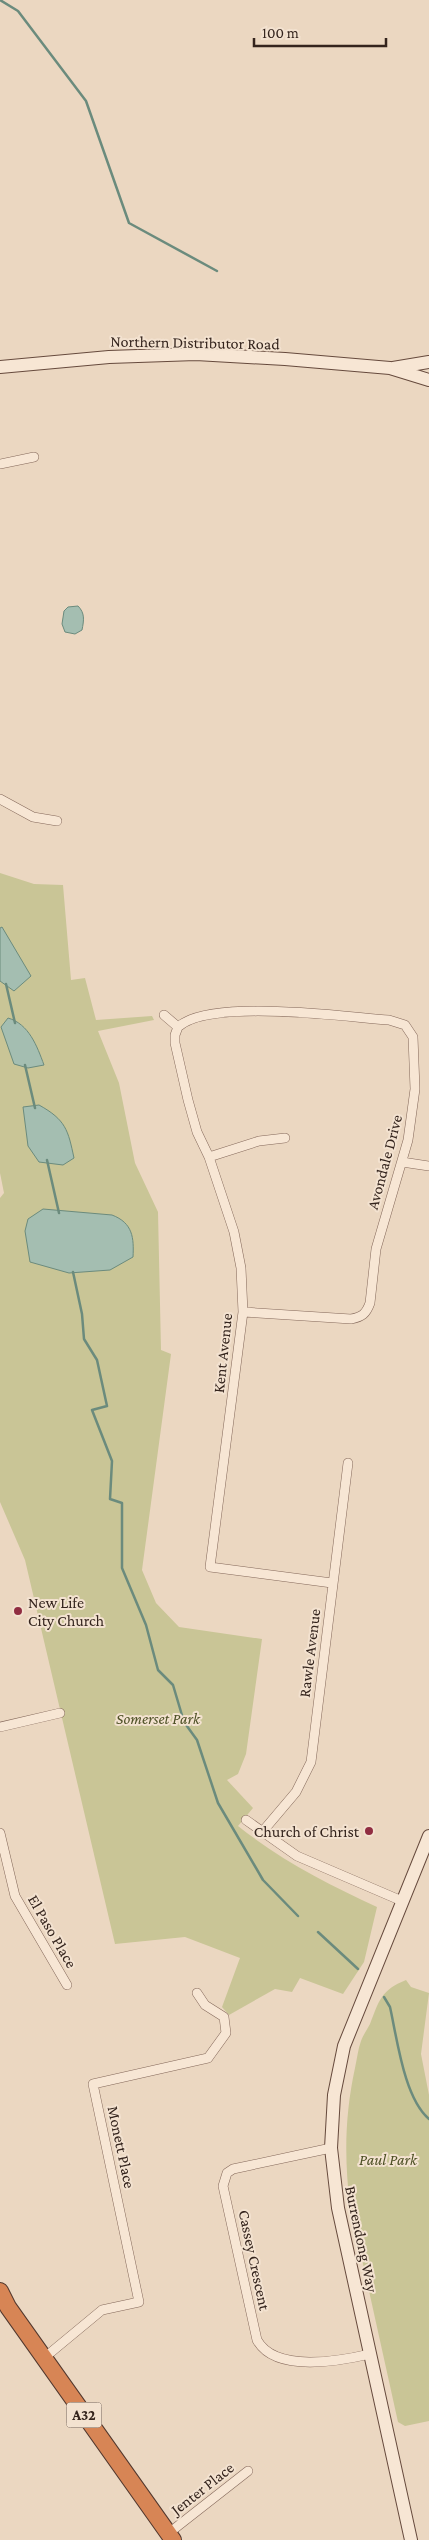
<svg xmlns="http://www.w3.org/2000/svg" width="429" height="2540" font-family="'Crimson Pro',serif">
	<rect width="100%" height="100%" fill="#ebd7c1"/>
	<path fill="#c9c596" d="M0 873 34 884 63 885 71 980 85 978 96 1020 152 1016 154 1020 98 1031 119 1083 135 1163 158 1212 161 1350 171 1354 142 1570 156 1603 179 1627 262 1639 246 1754 238 1774 227 1780 253 1808 238 1826C282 1861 328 1884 377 1907L364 1962 343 1994 300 1978 292 1992 275 1989 229 2015 222 2007 240 1958 185 1937 115 1944 25 1560 0 1502V1198L4 1193 0 1173Z
		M406 1980 411 1987 429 1993 421 2054 429 2095V2421L405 2426 398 2422 350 2205C344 2158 345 2114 355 2068 357 2059 358 2049 361 2041 363 2035 367 2030 370 2024 379 2001 381 1990 406 1980Z"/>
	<path fill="#a4beb1" stroke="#6b8b7d" d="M78 606C85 613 84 620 82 630L75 634 65 632 62 624 64 611 68 607Z
		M2 927 31 976 14 991 0 981V928Z
		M8 1018C29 1024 37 1046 44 1065L28 1068 14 1064 1 1027Z
		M39 1105C66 1120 68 1130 74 1158L63 1165 39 1162 28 1146 23 1107Z
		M43 1209 112 1215C133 1223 134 1238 133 1257L110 1270 69 1273 30 1262 25 1231 28 1219Z"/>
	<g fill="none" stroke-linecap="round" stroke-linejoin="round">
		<path stroke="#6b8b7d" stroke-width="2.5" d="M0 0 18 11 86 101 129 223 217 271
			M6 984 15 1023
			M25 1065 35 1108
			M47 1160 59 1213
			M73 1272 82 1314 84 1339 97 1360 107 1406 92 1410 112 1461 110 1499 122 1503V1568L146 1625 158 1670 173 1685 184 1722 197 1740 218 1803 263 1880 298 1916
			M318 1932 358 1969
			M384 1997 390 2007C397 2038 404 2098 429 2119"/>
		<g stroke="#84685a" stroke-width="10">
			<path id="street" d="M0 464 34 457
				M0 799 33 817 57 821
				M164 1015 178 1027C210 998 344 1017 389 1020L405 1025 413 1037 415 1089 408 1140 376 1249 370 1303C366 1314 362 1317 351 1319L243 1312
				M178 1027 175 1035V1043L188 1100 197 1132 209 1157 234 1232 241 1268 243 1312 210 1567 332 1583
				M209 1157 259 1141 285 1138
				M402 1162 429 1166
				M0 1727 60 1713
				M246 1820 297 1856 402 1901
				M263 1831 296 1792 311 1762 348 1463
				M0 1833 15 1896 67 1985
				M331 2148 233 2169 227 2173 223 2186 257 2340C275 2373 340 2361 370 2354
				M44 2358 102 2310 139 2302 93 2084 208 2058 226 2033 224 2017 205 2005 197 1993
				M174 2529 248 2471"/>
		</g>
		<g stroke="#664a3d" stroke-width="14">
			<path id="secondary" d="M0 367 109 357 196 354 285 359 390 368 429 380
				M393 368 429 362
				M411 2540 338 2208 331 2148 334 2095 344 2046 429 1836"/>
		</g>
		<g stroke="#52382e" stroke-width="18">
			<path id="highway" d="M0 2291 8 2307 173 2540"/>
		</g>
		<use href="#street" stroke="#f7e6d4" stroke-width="9"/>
		<use href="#secondary" stroke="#f7e6d4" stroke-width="12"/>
		<use href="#highway" stroke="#d78555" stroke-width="16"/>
	</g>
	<g fill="#902d41" stroke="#f3e2d0" stroke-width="2">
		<circle cx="18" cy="1611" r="5"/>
		<circle cx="369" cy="1831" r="5"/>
	</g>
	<g text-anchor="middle" stroke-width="4" stroke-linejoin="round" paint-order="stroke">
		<rect fill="#f3e2d0" stroke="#6d5d53" stroke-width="1" x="66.5" y="2402.5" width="35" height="25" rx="4"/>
		<g font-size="15" font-weight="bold" fill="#34241d">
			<text x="84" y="2420">A32</text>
		</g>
		<g font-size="16" fill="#34241d" stroke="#f3e2d0">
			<text transform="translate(195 342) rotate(1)" y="6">Northern Distributor Road</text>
			<text transform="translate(384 1162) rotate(-75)" y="6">Avondale Drive</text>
			<text transform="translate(222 1353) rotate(-84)" y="6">Kent Avenue</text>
			<text transform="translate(309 1653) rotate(-83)" y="6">Rawle Avenue</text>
			<text transform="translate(53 1931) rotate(60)" y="6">El Paso Place</text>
			<text transform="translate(122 2147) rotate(78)" y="6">Monett Place</text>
			<text transform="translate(362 2239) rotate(78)" y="6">Burrendong Way</text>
			<text transform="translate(255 2260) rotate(78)" y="6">Cassey Crescent</text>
			<text transform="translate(202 2488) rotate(-38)" y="6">Jenter Place</text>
		</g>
		<g font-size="16" fill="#34241d" stroke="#f3e2d0" text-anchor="start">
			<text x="28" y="1608">New Life<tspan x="28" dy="18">City Church</tspan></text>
			<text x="359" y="1837" text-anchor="end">Church of Christ</text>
		</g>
		<g font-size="16" font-style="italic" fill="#4d5025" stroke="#f3e2d0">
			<text x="158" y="1724">Somerset Park</text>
			<text x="388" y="2165">Paul Park</text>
		</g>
	</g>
	<path d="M254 38v8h132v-8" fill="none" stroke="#34241d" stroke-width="2.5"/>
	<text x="262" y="38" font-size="15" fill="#34241d" stroke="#f3e2d0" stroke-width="4" paint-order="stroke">100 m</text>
</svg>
